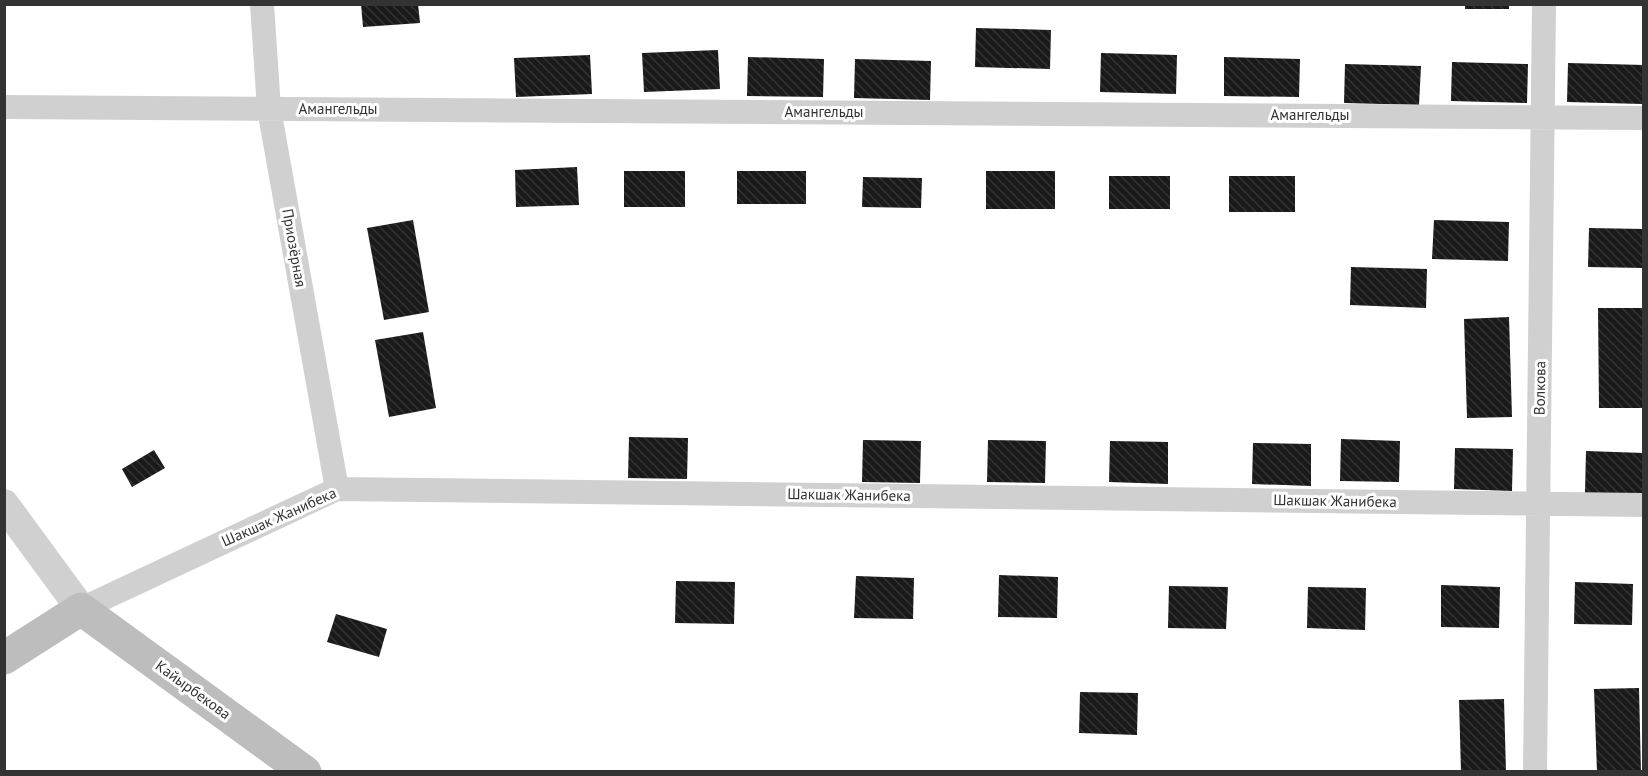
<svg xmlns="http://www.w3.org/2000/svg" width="1648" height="776" font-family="'PT Sans',sans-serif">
	<defs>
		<pattern id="building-back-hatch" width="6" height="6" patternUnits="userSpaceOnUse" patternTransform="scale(1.5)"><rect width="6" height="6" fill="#1a1a1a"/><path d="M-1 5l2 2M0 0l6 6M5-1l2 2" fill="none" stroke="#333"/></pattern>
	</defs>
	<rect width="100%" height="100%" fill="#fff"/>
	<path fill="url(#building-back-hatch)" d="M361 4H418L420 23 363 27Z
		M1465 4H1509V9H1465Z
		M976 28 1051 30 1050 69 975 67Z
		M718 50 720 89 644 92 642 53Z
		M1101 53 1177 55 1176 94 1100 92Z
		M590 55 592 94 516 97 514 58Z
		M748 57 824 59 823 97 747 96Z
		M1224 57 1300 59 1299 97 1224 96Z
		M855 59 931 61 930 100 854 98Z
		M1452 62 1528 64 1527 103 1451 101Z
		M1568 63 1644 65 1643 104 1567 102Z
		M1345 64 1421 66 1419 105 1344 103Z
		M577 167 579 205 516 207 515 170Z
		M624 171H685V207H624Z
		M737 171H806V204H737Z
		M986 171H1055V209H986Z
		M1109 176H1170V209H1109Z
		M1229 176H1295V212H1229Z
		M863 177 922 178 921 208 862 207Z
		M413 220 429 312 384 320 367 228Z
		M1434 220 1509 222 1508 261 1432 259Z
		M1589 228 1644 229V268L1588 267Z
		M1351 267 1427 269 1426 308 1350 305Z
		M1598 308H1643L1644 408H1599Z
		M1509 317 1512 417 1467 418 1464 319Z
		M423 332 436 408 389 417 375 340Z
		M629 437 688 438 687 479 628 478Z
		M1341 439 1400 441 1399 482 1340 481Z
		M863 440 921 441 920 483 862 482Z
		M988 440 1046 441 1045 483 987 482Z
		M1110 441 1168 442V484L1109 482Z
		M1253 443 1311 444V486L1252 484Z
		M1455 448 1513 449 1512 491 1454 489Z
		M154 450 165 468 132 487 122 469Z
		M1586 451 1644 453 1643 494 1585 493Z
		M999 575 1058 577 1057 618 998 617Z
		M856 576 914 578 913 619 854 618Z
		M676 581 735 582 734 624 675 623Z
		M1575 582 1633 584 1632 625 1574 624Z
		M1441 585 1500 587 1499 628 1441 627Z
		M1169 586 1228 587 1226 629 1168 628Z
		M1308 587 1366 588 1365 630 1307 628Z
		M336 614 387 629 379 657 327 642Z
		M1639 688 1641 772H1597L1594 689Z
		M1080 692 1138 693 1137 735 1079 733Z
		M1504 699 1506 772H1461L1459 700Z"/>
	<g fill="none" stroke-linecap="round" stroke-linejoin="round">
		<path stroke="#d0d0d0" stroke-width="24" d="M262 4 269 109 337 489
			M4 107 1644 118
			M81 609 337 489 1644 505
			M1535 772 1544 4"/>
		<path stroke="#d0d0d0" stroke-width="30" d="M4 504 81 609"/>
		<path stroke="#bdbdbd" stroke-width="33" d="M4 658 81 609 305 772"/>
	</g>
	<g text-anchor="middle" stroke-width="6" stroke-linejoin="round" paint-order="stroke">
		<g font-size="15" fill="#333" stroke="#fff">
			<text x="338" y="114">Амангельды</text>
			<text x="824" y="117">Амангельды</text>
			<text x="1310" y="120">Амангельды</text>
			<text transform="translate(294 248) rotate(80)" y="5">Приозёрная</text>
			<text transform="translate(1540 388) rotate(-89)" y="5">Волкова</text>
			<text transform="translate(849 495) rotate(1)" y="5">Шакшак Жанибека</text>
			<text transform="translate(1335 501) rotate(1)" y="5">Шакшак Жанибека</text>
			<text transform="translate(279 517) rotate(-24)" y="5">Шакшак Жанибека</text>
			<text transform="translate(193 690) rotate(36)" y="5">Кайырбекова</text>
		</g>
	</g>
	<rect width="1648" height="776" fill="none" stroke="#333333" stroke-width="12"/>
</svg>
